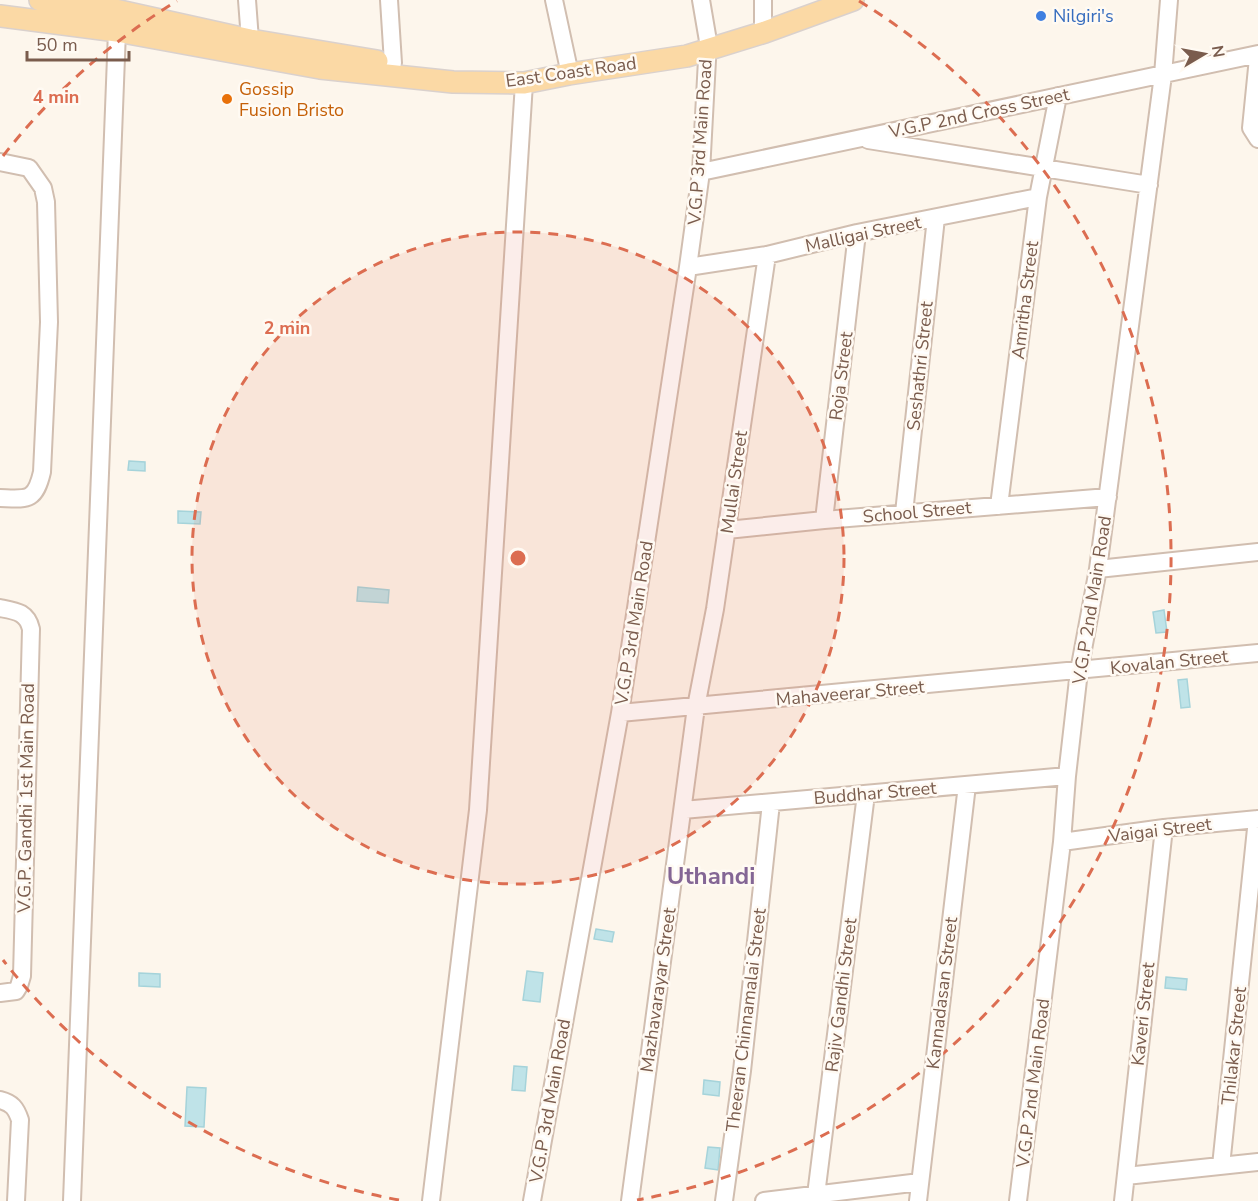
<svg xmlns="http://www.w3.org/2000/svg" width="1258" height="1201" font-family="'Nunito Sans',sans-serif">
	<rect width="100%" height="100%" fill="#fdf6ec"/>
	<path fill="#bfe3e8" stroke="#a5d3da" stroke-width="1.5" d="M129 461 145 462V471L128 470Z
		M178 511 201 512 200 524 178 523Z
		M358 587 389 590 388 603 357 601Z
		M1164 610 1167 632 1156 633 1153 612Z
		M1187 679 1190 707 1181 708 1178 680Z
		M596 929 614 932 612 942 594 939Z
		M527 971 543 973 540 1002 523 1000Z
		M139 973 160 974V987L139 986Z
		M1166 977 1187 979 1186 990 1165 988Z
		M514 1066 527 1067 525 1091 512 1090Z
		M704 1080 720 1082 719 1096 703 1094Z
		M187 1087 206 1088 204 1127 185 1126Z
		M708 1147 720 1148 718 1170 705 1168Z"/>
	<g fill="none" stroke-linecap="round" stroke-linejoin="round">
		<g stroke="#d1beb0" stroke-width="20">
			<path id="minor" d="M247 0 250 40
				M389 0 393 63
				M554 0 568 65
				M763 24V0
				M1258 58 1251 128 1258 139
				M868 140 1149 185
				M0 162 29 168 43 188 46 202 49 322 42 472C35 502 27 499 0 498
				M701 172 1258 54
				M688 267 767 255 857 233 1038 197
				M999 506 1038 197 1058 96
				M904 513 936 218
				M824 520 857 233
				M727 530 824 520 1108 497
				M1098 569 1258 552
				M0 608C16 611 27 612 31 629L22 976 19 986 16 991 0 993
				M620 713 1258 653
				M683 810 1067 776
				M1062 842 1164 828 1258 819
				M0 1100C12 1103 16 1108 20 1120L16 1201
				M1221 1166 1257 819
				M1126 1176 1258 1162
				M816 1195 866 794
				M72 1201 117 31
				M431 1201 478 810 524 83
				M532 1201 620 713 688 267 701 172 708 41 701 0
				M630 1201 696 707 715 609 767 255
				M724 1201 742 1071 771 803
				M764 1201 920 1182
				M918 1201 967 785
				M1018 1201 1062 842 1067 776 1079 671 1098 569 1163 75 1169 0
				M1123 1201 1164 828"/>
		</g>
		<g stroke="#dad1cd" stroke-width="24">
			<path id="major" d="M40 0 115 10 250 40 377 61
				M0 16 117 31 320 68 453 82 524 83 569 74 687 56 765 32 853 0"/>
		</g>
		<use href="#minor" stroke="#fff" stroke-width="16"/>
		<use href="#major" stroke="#fbd9a5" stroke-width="21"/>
	</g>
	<circle cx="518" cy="558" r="326" fill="#dc6d51" fill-opacity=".12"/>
	<g fill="none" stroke="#dc6d51" stroke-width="3" stroke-dasharray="10 8">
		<circle cx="518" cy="558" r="326"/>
		<path d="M399 1200A653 653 0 0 1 3 960M3 156A653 653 0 0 1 177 1M859 1A653 653 0 0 1 637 1200"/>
	</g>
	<circle fill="#3f7fe0" stroke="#fffaf3" stroke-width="2" cx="1041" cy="16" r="6"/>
	<circle fill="#e8710a" stroke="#fffaf3" stroke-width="2" cx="227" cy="99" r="6"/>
	<g text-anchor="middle" stroke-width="5" stroke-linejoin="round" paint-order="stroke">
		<g font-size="18" fill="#366cbe" stroke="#fffaf3" text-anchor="start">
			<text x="1053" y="22">Nilgiri's</text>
		</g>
		<g font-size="18" fill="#7a5c4d" stroke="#fffaf3">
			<text transform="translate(571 72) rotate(-8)" y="6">East Coast Road</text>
			<text transform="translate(979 113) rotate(-12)" y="6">V.G.P 2nd Cross Street</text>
			<text transform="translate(700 142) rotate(-86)" y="6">V.G.P 3rd Main Road</text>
			<text transform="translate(863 234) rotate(-12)" y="6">Malligai Street</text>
			<text transform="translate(1025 300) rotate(-83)" y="6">Amritha Street</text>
			<text transform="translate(920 366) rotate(-84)" y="6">Seshathri Street</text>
			<text transform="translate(841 376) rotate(-83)" y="6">Roja Street</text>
			<text transform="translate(734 482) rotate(-82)" y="6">Mullai Street</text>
			<text transform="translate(917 512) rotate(-5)" y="6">School Street</text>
			<text transform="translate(1092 600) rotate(-81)" y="6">V.G.P 2nd Main Road</text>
			<text transform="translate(634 623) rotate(-81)" y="6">V.G.P 3rd Main Road</text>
			<text transform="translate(1169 662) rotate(-6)" y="6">Kovalan Street</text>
			<text transform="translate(850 693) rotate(-5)" y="6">Mahaveerar Street</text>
			<text transform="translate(875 793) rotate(-5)" y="6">Buddhar Street</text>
			<text transform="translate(26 798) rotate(-89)" y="6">V.G.P. Gandhi 1st Main Road</text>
			<text transform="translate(1160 830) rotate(-7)" y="6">Vaigai Street</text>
			<text transform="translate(658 990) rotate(-82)" y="6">Mazhavarayar Street</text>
			<text transform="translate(942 993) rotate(-83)" y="6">Kannadasan Street</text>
			<text transform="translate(841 995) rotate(-83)" y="6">Rajiv Gandhi Street</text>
			<text transform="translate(1143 1014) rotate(-84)" y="6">Kaveri Street</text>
			<text transform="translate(746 1020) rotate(-83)" y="6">Theeran Chinnamalai Street</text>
			<text transform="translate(1234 1046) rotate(-84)" y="6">Thilakar Street</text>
			<text transform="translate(1033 1083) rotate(-83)" y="6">V.G.P 2nd Main Road</text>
			<text transform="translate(550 1101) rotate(-80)" y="6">V.G.P 3rd Main Road</text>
		</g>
		<g font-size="18" fill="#c56008" stroke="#fffaf3" text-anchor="start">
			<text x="239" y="95">Gossip<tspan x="239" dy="21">Fusion Bristo</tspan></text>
		</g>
		<g font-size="24" font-weight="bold" fill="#846695" stroke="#fffaf3">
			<text x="711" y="884">Uthandi</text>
		</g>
	</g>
	<circle cx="518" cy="558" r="9" fill="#dc6d51" stroke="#fffaf3" stroke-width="3"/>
	<g font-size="18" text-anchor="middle" font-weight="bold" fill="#dc6d51" stroke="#fffaf3" stroke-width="5" stroke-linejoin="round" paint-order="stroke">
		<text x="56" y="103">4 min</text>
		<text x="287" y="334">2 min</text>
	</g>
	<g transform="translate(1204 54) rotate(80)" stroke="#fffaf3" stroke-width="4.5" paint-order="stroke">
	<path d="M0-4.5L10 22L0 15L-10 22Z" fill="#7a5c4d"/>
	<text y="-9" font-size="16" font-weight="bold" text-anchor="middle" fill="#7a5c4d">N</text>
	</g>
	<path d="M27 51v9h102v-9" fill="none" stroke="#7a5c4d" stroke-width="3"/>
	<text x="36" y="51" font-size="18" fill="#7a5c4d" stroke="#fffaf3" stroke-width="4.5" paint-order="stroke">50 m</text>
</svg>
